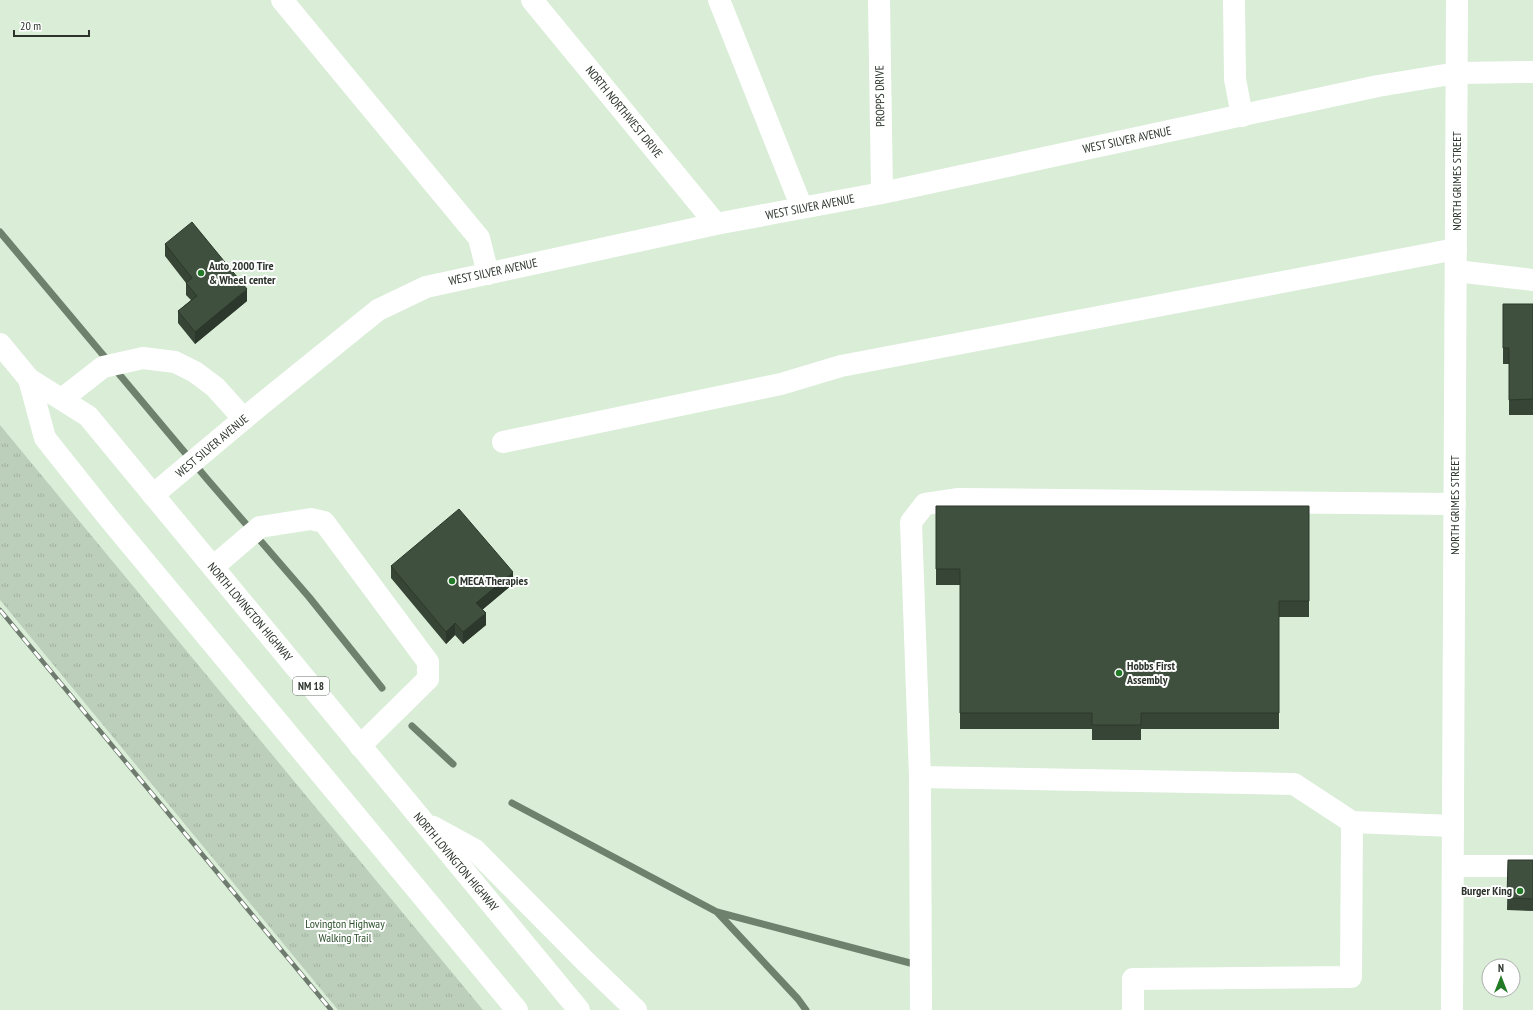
<svg xmlns="http://www.w3.org/2000/svg" width="1533" height="1010" font-family="'PT Sans Narrow',sans-serif">
	<defs>
		<pattern id="park-tufts" width="24" height="20" patternUnits="userSpaceOnUse"><rect width="24" height="20" fill="#bccfbb"/><path d="M3 7l-1-3M5 7V3M7 7l1-3M15 17l-1-3M17 17v-4M19 17l1-3" fill="none" stroke="#a2b2a1"/></pattern>
	</defs>
	<rect width="100%" height="100%" fill="#d9edd7"/>
	<path fill="url(#park-tufts)" d="M0 425 483 1010H338L0 600Z"/>
	<g fill="none" stroke-linecap="round" stroke-linejoin="round">
		<path stroke="#6e816d" stroke-width="7" d="M0 232 207 479 309 597 382 688
			M412 726 453 764
			M512 803 717 912 914 964
			M717 912 798 999 806 1010"/>
		<path stroke="#fff" stroke-width="22" d="M282 0 479 238 488 274
			M532 0 716 224
			M719 0 802 208
			M879 0 882 193
			M1234 0 1235 79 1242 116
			M1456 271 1533 280
			M62 399 103 367 143 358 175 362 195 372 215 387 244 419
			M503 442 781 384 841 366 1456 249
			M153 495 258 407 378 310 426 287 716 224 882 193 1378 86 1457 73 1533 72
			M213 567 260 527 311 519 324 522 428 662V679L360 746
			M920 777 1294 784 1352 822
			M1453 866H1533
			M921 1010 920 777 911 522 925 504 959 499 1455 504
			M1133 1010V979L1351 977 1352 822 1453 826"/>
		<path stroke="#fff" stroke-width="22" d="M0 344 29 379 88 416 579 1010
			M29 379 45 438 107 516 517 1010
			M433 827 475 850 586 962 636 1010
			M1452 1010 1457 0"/>
		<g stroke="#6e7b6e" stroke-width="4.5">
			<path id="rail" d="M0 610 331 1010"/>
		</g>
		<use href="#rail" stroke="#fff" stroke-width="3" stroke-dasharray="9" stroke-linecap="butt"/>
	</g>
	<path fill="#364535" d="M165 244 247 301 195 344 178 323V311L191 300 186 295V283L165 256Z
		M1503 304H1533V415H1509V364H1503Z
		M936 506H1309V617H1279V729H1141V740H1092V729H960V585H936Z
		M391 566 513 584 482 610 486 625 463 644 455 635 446 644 391 578Z
		M1508 860H1533V911L1507 910Z"/>
	<path fill="#2c382b" d="M247 289V301L195 344V332Z
		M513 572V584L476 615V603Z
		M486 613V625L463 644V632Z
		M455 623V635L446 644V632Z"/>
	<path fill="#3f503e" stroke="#2c382b" d="M192 222 247 289 195 332 178 311 197 296 186 283 192 278 165 244Z
		M1503 304H1533V399L1509 400V348H1503Z
		M936 506H1309V601H1279V713H1141V725H1092V713H960V569H936Z
		M459 509 513 572 476 603 486 613 463 632 455 623 446 632 391 566Z
		M1508 860H1533V899L1507 898Z"/>
	<g fill="#227926" stroke="#fff" stroke-width="1.5">
		<circle cx="201" cy="273" r="4"/>
		<circle cx="452" cy="581" r="4"/>
		<circle cx="1119" cy="673" r="4"/>
		<circle cx="1520" cy="891" r="4"/>
	</g>
	<g text-anchor="middle" stroke-width="4" stroke-linejoin="round" paint-order="stroke">
		<rect fill="#fff" stroke="#6b716b" stroke-width="1" x="293" y="677" width="36" height="18" rx="3"/>
		<g font-size="11" font-weight="bold" fill="#2c342c">
			<text x="311" y="690">NM 18</text>
		</g>
		<g font-size="12" fill="#2c342c" stroke="#fff">
			<text transform="translate(880 96) rotate(-91)" y="4">PROPPS DRIVE</text>
			<text transform="translate(624 112) rotate(51)" y="4">NORTH NORTHWEST DRIVE</text>
			<text transform="translate(1127 140) rotate(-12)" y="4">WEST SILVER AVENUE</text>
			<text transform="translate(1457 181) rotate(-90)" y="4">NORTH GRIMES STREET</text>
			<text transform="translate(810 207) rotate(-11)" y="4">WEST SILVER AVENUE</text>
			<text transform="translate(493 272) rotate(-12)" y="4">WEST SILVER AVENUE</text>
			<text transform="translate(212 446) rotate(-40)" y="4">WEST SILVER AVENUE</text>
			<text transform="translate(1455 505) rotate(-90)" y="4">NORTH GRIMES STREET</text>
			<text transform="translate(250 612) rotate(50)" y="4">NORTH LOVINGTON HIGHWAY</text>
			<text transform="translate(456 862) rotate(50)" y="4">NORTH LOVINGTON HIGHWAY</text>
		</g>
		<g font-size="12" font-weight="bold" fill="#2c342c" stroke="#fff" text-anchor="start">
			<text x="209" y="270">Auto 2000 Tire<tspan x="209" dy="14">&amp; Wheel center</tspan></text>
			<text x="460" y="585">MECA Therapies</text>
			<text x="1127" y="670">Hobbs First<tspan x="1127" dy="14">Assembly</tspan></text>
			<text x="1512" y="895" text-anchor="end">Burger King</text>
		</g>
		<g font-size="12" fill="#2a4f2a" stroke="#fff">
			<text x="345" y="928">Lovington Highway<tspan x="345" dy="14">Walking Trail</tspan></text>
		</g>
	</g>
	<g transform="translate(1501 978)"><circle r="19" fill="#ffffff" stroke="#abaeab"/>
	<path d="M0-3L7 15L0 10L-7 15Z" fill="#227926"/>
	<text y="-6" font-size="11" font-weight="bold" text-anchor="middle" fill="#2c342c">N</text>
	</g>
	<path d="M14 30v6h75v-6" fill="none" stroke="#2c342c" stroke-width="2"/>
	<text x="20" y="30" font-size="12" fill="#2c342c" stroke="#ffffff" stroke-width="3" paint-order="stroke">20 m</text>
</svg>
